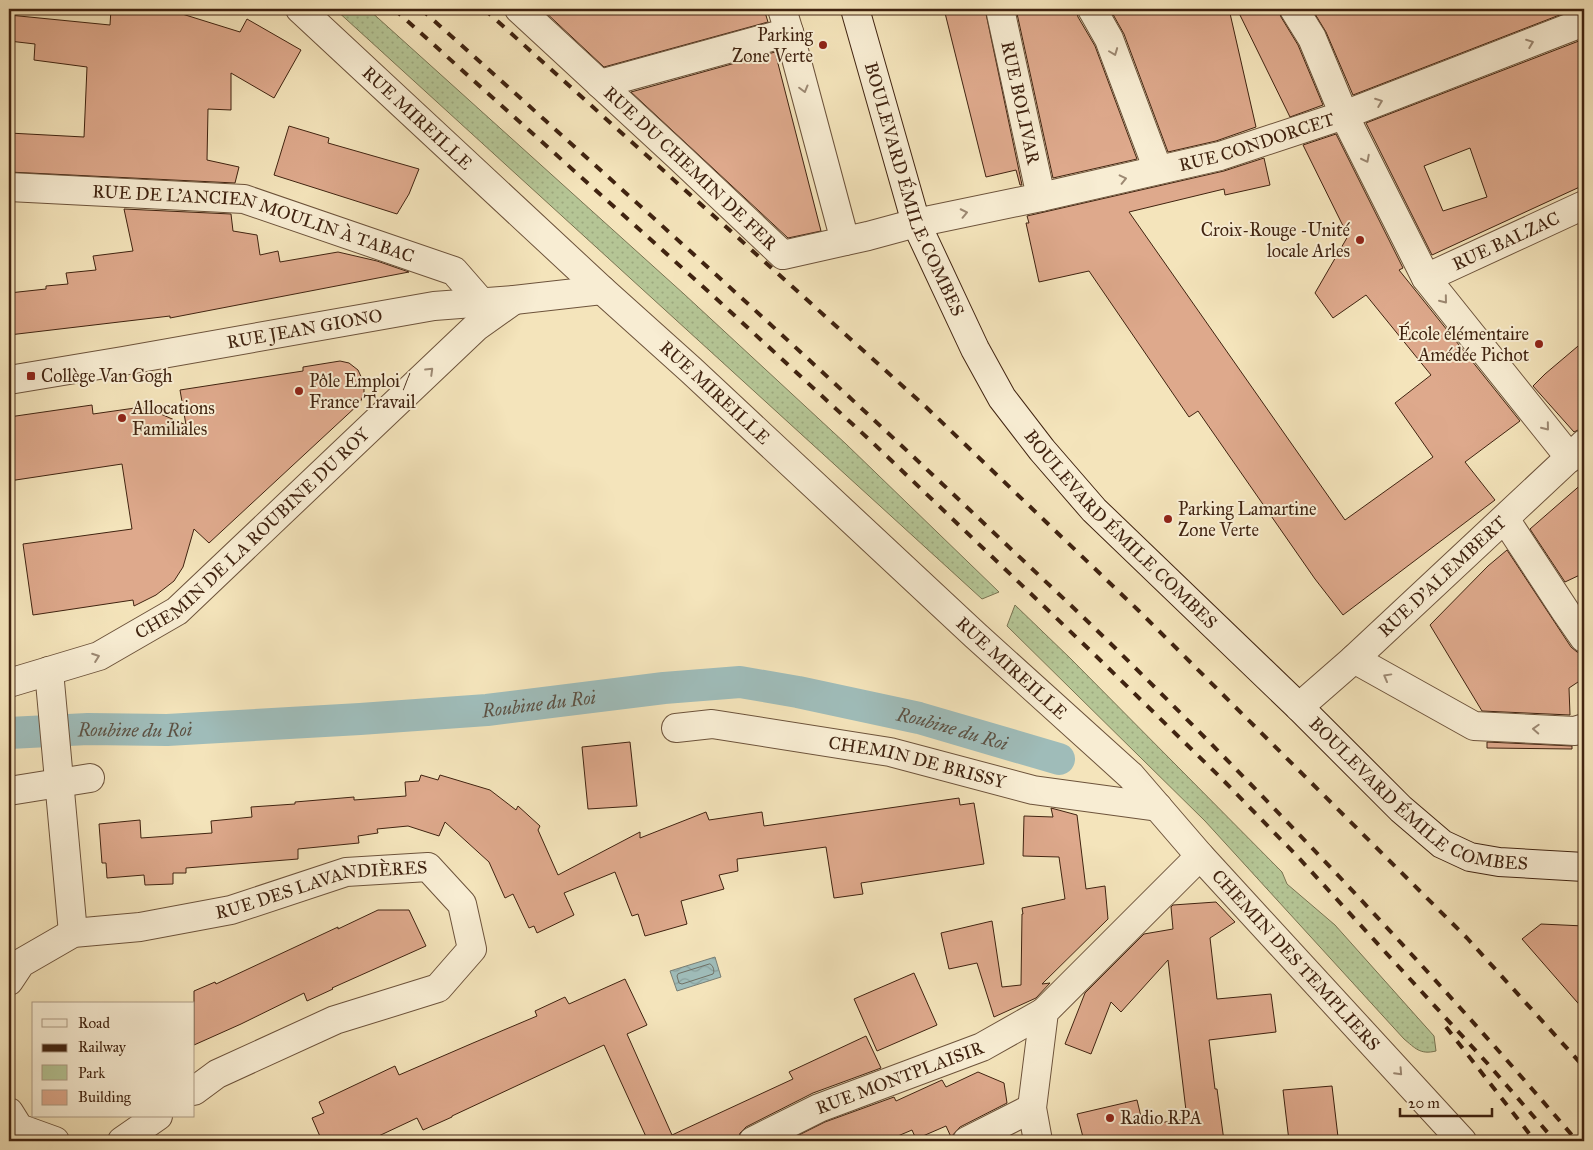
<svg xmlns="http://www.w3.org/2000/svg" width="1593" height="1150" font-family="'IM FELL Great Primer',serif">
	<defs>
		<pattern id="green-dots" width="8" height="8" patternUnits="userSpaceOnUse" patternTransform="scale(1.25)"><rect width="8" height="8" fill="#b5c595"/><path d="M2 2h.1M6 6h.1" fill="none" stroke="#9da97f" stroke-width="1.8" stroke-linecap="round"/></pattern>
		<pattern id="water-waves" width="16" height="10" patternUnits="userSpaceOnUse" patternTransform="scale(1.25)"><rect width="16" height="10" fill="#9fbcb9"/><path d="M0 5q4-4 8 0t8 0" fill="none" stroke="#8aa19e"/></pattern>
	</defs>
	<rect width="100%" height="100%" fill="#f4e4bb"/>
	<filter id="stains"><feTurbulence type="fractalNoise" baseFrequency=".004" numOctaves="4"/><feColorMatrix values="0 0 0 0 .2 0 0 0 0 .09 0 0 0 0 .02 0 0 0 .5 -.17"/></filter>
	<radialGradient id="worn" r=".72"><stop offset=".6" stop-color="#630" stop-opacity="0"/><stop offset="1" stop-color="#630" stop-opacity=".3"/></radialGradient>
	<path fill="url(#green-dots)" stroke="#7a7452" d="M335 9H368L684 294 846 444 999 592 982 599Z
		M1015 605 1071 659 1282 872 1287 884 1335 925 1434 1036 1436 1051C1420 1055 1415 1048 1404 1039L1205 821 1007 626Z"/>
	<path fill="url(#water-waves)" stroke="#797f75" d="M715 957 721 977 677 991 670 971Z"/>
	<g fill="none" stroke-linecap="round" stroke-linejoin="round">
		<path stroke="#707064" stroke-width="1" d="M710 964C713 965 715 971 713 974L682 984 679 983 677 976 678 974Z"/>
		<path stroke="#9fbcb9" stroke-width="32" id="s1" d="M9 733 88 729 167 730 360 719 487 710 664 688 740 682 798 692 919 718 1059 759"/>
	</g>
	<path fill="#dea98c" stroke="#402310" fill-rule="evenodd" d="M111 9H180L179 13 240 32 247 19 301 50 274 98 231 73V110L208 109 207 160 239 167 235 183 9 172V133L84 137 87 67 34 60 35 44 9 41V15L110 25Z
		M542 9H764L768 22 604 67Z
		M944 9H985L1022 185H1020L1016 170 986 177Z
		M1016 9H1076L1078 17 1095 46 1137 159 1053 178Z
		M1110 9H1229L1256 127 1216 141 1168 152 1124 34Z
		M1237 9H1278L1281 17 1298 45 1323 105 1290 117Z
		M1312 9H1575L1353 95 1326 32Z
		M1584 39V185L1432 255 1366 123ZM1470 148 1487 197 1443 211 1424 166Z
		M775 52 821 231 788 238 631 92Z
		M289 126 329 138 328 143 419 169 409 194 397 214 274 175Z
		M1336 134 1403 268 1399 270 1520 421 1465 462 1495 500 1343 615 1315 579 1198 411 1189 417 1089 271 1039 282 1026 223H1029L1027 216 1224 171 1264 158 1270 185 1225 195 1224 189 1129 212 1345 520 1433 457 1395 403 1431 375 1366 295 1333 318 1315 293 1348 236 1303 145Z
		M124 209 231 214 233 231 257 235 260 255 278 251 280 262 338 252 377 261 409 272 170 318V316L9 335V293L46 289V286L68 284 66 273 96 270 93 256 133 251Z
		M1584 341V429H1580L1574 432 1533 386 1545 374Z
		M340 361 349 363 358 370 364 383V393L360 403 209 543 194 529 183 567 174 581 156 595 134 606 133 600 33 615 23 544 132 529 122 464 9 481V417L92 405 93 414 135 408H147L186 425 180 390 303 371V367Z
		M1584 482V573L1565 582 1530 529Z
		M1507 550 1571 647 1577 652 1583 653 1584 656V678L1569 688 1570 715 1482 711 1430 625 1488 566Z
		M630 742 637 806 588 809 582 747Z
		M1487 742 1572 746V749L1487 748Z
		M421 775 438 780 440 775 490 790 516 810 518 806 540 826 538 830 558 875 640 832V838L706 812 709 820 762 812 764 826 959 798 960 805 974 803 984 864 861 883 863 894 834 898 826 847 737 859 738 871 719 875 724 889 681 901 687 924 645 936 638 914 632 916 615 872 564 893 574 915 537 933 534 926 529 928 513 894 505 898 489 862 445 822 439 836 408 826 377 829 378 833 358 836 359 843 298 849V859L186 868V873H173V884L145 885 144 875 107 878 106 863H102L99 824 140 820 141 838 212 833 211 821 252 817 251 807 295 804V802L354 797V800L406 796 405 782 419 781Z
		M1051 808 1077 815 1086 889 1105 886 1108 919 1042 984 1050 983 1036 998 994 1017 977 963 949 969 941 933 992 921 1002 987 1021 985 1022 914H1023L1022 908 1065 899 1059 857 1023 856 1024 816 1053 817Z
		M1216 902 1235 922 1210 938 1217 999 1271 994 1276 1032 1209 1040 1215 1089H1217L1224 1141H1084L1077 1114 1137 1100 1143 1125 1187 1119 1168 960 1121 1012 1111 1002 1091 1054 1065 1044 1085 993 1144 934 1173 929 1171 907 1173 905Z
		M378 910H409L426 946 332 988 333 989 307 1001 304 993 241 1024 194 1045V991L215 982 216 984 338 927V929Z
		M1541 924 1584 926V1010L1522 939Z
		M914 973 937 1025 877 1051 854 999Z
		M625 979 647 1025 627 1034 672 1135 793 1079 789 1072 866 1036 881 1068 813 1093 746 1127 740 1133 738 1141H648L604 1045 452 1116V1117L423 1130 417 1118 368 1141H322L312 1118 324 1113 319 1102 395 1066 399 1075 473 1043 537 1016 535 1011 565 997 569 1004Z
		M978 1072 1004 1083 1007 1103 960 1127 951 1137 946 1126 916 1139 912 1130 886 1141H787L825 1122 894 1097 896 1101 942 1080 946 1087Z
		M1332 1086 1338 1137 1314 1141H1289L1283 1090Z"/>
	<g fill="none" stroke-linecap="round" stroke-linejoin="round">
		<g stroke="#6d533b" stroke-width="30">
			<g id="street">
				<path id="s2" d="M300 9 602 290 691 370 975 635 1131 776 1200 856 1462 1141"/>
				<path id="s3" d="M519 9 678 156 783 255 868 236 916 223 1041 197 1220 156 1344 115 1584 22"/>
				<path d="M782 9 789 32 845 241"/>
				<path id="s4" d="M1000 9 1041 197"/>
				<path d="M1092 9 1109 39 1158 170"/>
				<path d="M1294 9 1312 38 1344 115 1426 278 1570 458"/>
				<path d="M600 84 789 32"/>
				<path id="s5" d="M9 187 244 199 454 271 481 302"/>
				<path id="s6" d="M1426 278 1584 205"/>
				<path id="s7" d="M9 380 123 361 434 306 514 300 602 290"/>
				<path d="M1505 519 1566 612 1584 638"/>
				<path d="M1354 659 1474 726 1575 731 1584 728"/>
				<path d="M49 671 73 933"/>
				<path id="s8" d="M9 683 99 656 177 611 476 327 514 300"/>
				<path id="s9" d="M1299 707 1354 659 1584 444"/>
				<path id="s10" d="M676 728 712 724 890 752 1033 790 1158 807"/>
				<path d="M9 791 90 778"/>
				<path id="s11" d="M9 981 21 963 73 933 140 927 231 910 346 872 428 867 462 904 472 949 438 988 335 1020 217 1074 194 1091"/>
				<path d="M9 1112 19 1128 55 1141"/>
				<path d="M122 1141 158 1116"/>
				<path id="s12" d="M753 1141 819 1108 982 1047 1044 1012"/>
				<path d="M967 1141 1032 1108"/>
				<path d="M1038 1141 1032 1108 1044 1012 1200 856"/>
			</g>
		</g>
		<g stroke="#402310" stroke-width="30">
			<g id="secondary">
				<path id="s13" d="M855 9 916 223 975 349 1002 398 1042 450 1094 510 1299 707 1401 809 1442 844 1470 857 1499 862 1584 867"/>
			</g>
		</g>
		<use href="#street" stroke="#f8edd3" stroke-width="28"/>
		<use href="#secondary" stroke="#f8edd3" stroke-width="28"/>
		<path stroke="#402310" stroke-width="4" stroke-dasharray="9 9" stroke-linecap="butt" d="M394 9 709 292 873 443 1096 656 1222 779 1298 857 1488 1064 1555 1141
			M421 9C613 181 805 353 992 531 1031 568 1071 605 1110 643 1272 802 1429 968 1577 1141
			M484 9 926 407 1139 611 1467 938 1584 1067
			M1446 1027 1535 1141"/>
	</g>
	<defs><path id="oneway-chevron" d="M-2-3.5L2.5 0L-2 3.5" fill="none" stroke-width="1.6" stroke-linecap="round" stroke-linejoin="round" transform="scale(1.25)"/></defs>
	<g stroke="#9c8872">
		<use href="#oneway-chevron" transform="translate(1530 43) rotate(-21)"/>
		<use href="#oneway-chevron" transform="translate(1114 52) rotate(69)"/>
		<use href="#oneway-chevron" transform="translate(804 89) rotate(75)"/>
		<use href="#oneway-chevron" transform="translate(1379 102) rotate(-21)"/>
		<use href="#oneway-chevron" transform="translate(1366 159) rotate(63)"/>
		<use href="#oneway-chevron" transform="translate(1123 179) rotate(-13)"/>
		<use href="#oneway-chevron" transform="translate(964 213) rotate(-12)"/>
		<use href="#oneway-chevron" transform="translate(1444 300) rotate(51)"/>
		<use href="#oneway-chevron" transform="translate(430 371) rotate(-44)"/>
		<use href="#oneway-chevron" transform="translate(1546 427) rotate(51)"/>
		<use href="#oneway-chevron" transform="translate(96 657) rotate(-20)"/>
		<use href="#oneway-chevron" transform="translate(1387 677) rotate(-151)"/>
		<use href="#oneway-chevron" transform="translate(1536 729) rotate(-177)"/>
		<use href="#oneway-chevron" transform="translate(1399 1072) rotate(47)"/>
	</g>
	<g fill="#8f2418" stroke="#f8edd3" stroke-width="2">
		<circle cx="823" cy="45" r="5"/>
		<circle cx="1360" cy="240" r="5"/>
		<circle cx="1539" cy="344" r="5"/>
		<rect x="26" y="371" width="10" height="10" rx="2.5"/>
		<circle cx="299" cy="391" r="5"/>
		<circle cx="122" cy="418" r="5"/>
		<circle cx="1168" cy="519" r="5"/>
		<circle cx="1110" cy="1118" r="5"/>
	</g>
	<g text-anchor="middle" stroke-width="4" stroke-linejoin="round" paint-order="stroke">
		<g font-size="18" fill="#402310" stroke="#f8edd3" text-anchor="start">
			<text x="813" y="41" text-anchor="end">Parking<tspan x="813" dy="21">Zone Verte</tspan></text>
			<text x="1350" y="236" text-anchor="end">Croix-Rouge -Unité<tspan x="1350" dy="21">locale Arles</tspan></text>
			<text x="1529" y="340" text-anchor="end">École élémentaire<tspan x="1529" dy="21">Amédée Pichot</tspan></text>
			<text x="41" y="382">Collège Van Gogh</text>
			<text x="309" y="387">Pôle Emploi /<tspan x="309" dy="21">France Travail</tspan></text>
			<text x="132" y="414">Allocations<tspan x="132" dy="21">Familiales</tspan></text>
			<text x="1178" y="515">Parking Lamartine<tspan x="1178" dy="21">Zone Verte</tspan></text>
			<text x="1120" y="1124">Radio RPA</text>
		</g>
		<g font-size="18" fill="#402310" stroke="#f8edd3">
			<text dy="6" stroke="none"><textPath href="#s4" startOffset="96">RUE BOLIVAR</textPath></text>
			<text dy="6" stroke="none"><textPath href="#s2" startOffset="160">RUE MIREILLE</textPath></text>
			<text dy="6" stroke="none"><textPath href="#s3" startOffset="848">RUE CONDORCET</textPath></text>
			<text dy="6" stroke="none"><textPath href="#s3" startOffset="234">RUE DU CHEMIN DE FER</textPath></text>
			<text dy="6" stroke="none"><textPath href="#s13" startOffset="190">BOULEVARD ÉMILE COMBES</textPath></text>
			<text dy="6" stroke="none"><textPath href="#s5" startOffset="249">RUE DE L'ANCIEN MOULIN À TABAC</textPath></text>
			<text dy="6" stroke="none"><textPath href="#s6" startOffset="88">RUE BALZAC</textPath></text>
			<text dy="6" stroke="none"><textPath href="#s7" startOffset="300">RUE JEAN GIONO</textPath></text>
			<text dy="6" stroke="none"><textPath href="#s2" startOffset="565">RUE MIREILLE</textPath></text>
			<text dy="6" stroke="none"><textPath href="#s13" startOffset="595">BOULEVARD ÉMILE COMBES</textPath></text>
			<text dy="6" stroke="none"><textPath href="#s8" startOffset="291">CHEMIN DE LA ROUBINE DU ROY</textPath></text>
			<text dy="6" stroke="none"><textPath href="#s9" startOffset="194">RUE D'ALEMBERT</textPath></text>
			<text dy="6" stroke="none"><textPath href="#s2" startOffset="970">RUE MIREILLE</textPath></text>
			<text dy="6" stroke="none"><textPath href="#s10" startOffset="245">CHEMIN DE BRISSY</textPath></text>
			<text dy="6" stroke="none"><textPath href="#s13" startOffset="1000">BOULEVARD ÉMILE COMBES</textPath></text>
			<text dy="6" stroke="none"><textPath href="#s11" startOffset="335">RUE DES LAVANDIÈRES</textPath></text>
			<text dy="6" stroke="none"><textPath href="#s2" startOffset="1378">CHEMIN DES TEMPLIERS</textPath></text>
			<text dy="6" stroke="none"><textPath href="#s12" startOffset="160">RUE MONTPLAISIR</textPath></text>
		</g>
		<g font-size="19" font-style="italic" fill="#5c5143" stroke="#f8edd3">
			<text dy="7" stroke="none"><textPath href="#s1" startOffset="531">Roubine du Roi</textPath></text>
			<text dy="7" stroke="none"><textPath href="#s1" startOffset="126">Roubine du Roi</textPath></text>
			<text dy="7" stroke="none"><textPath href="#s1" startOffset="951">Roubine du Roi</textPath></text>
		</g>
	</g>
	<rect width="1593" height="1150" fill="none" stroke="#f4e4bb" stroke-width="30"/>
	<rect x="10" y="10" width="1573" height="1130" fill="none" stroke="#402310" stroke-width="2.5"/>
	<rect x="15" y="15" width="1563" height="1120" fill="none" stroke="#402310"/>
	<rect x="32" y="1002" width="162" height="115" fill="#f8edd3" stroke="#ae9c85"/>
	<rect x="42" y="1019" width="25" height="8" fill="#f8edd3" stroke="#ae9c85"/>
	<text x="78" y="1028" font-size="15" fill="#402310">Road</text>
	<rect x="42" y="1044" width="25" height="8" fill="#402310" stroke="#ae9c85"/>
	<text x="78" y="1052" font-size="15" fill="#402310">Railway</text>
	<rect x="42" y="1065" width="25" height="15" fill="#b5c595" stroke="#ae9c85"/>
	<text x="78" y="1078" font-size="15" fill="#402310">Park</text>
	<rect x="42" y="1090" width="25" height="15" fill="#dea98c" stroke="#ae9c85"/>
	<text x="78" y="1102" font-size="15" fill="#402310">Building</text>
	<path d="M1400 1108v8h92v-8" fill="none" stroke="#402310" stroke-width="2.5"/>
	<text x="1408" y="1108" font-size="15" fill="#402310" stroke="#f8edd3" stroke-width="4" paint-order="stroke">20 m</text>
	<rect width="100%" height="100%" filter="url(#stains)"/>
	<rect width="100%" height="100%" fill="url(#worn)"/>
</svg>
